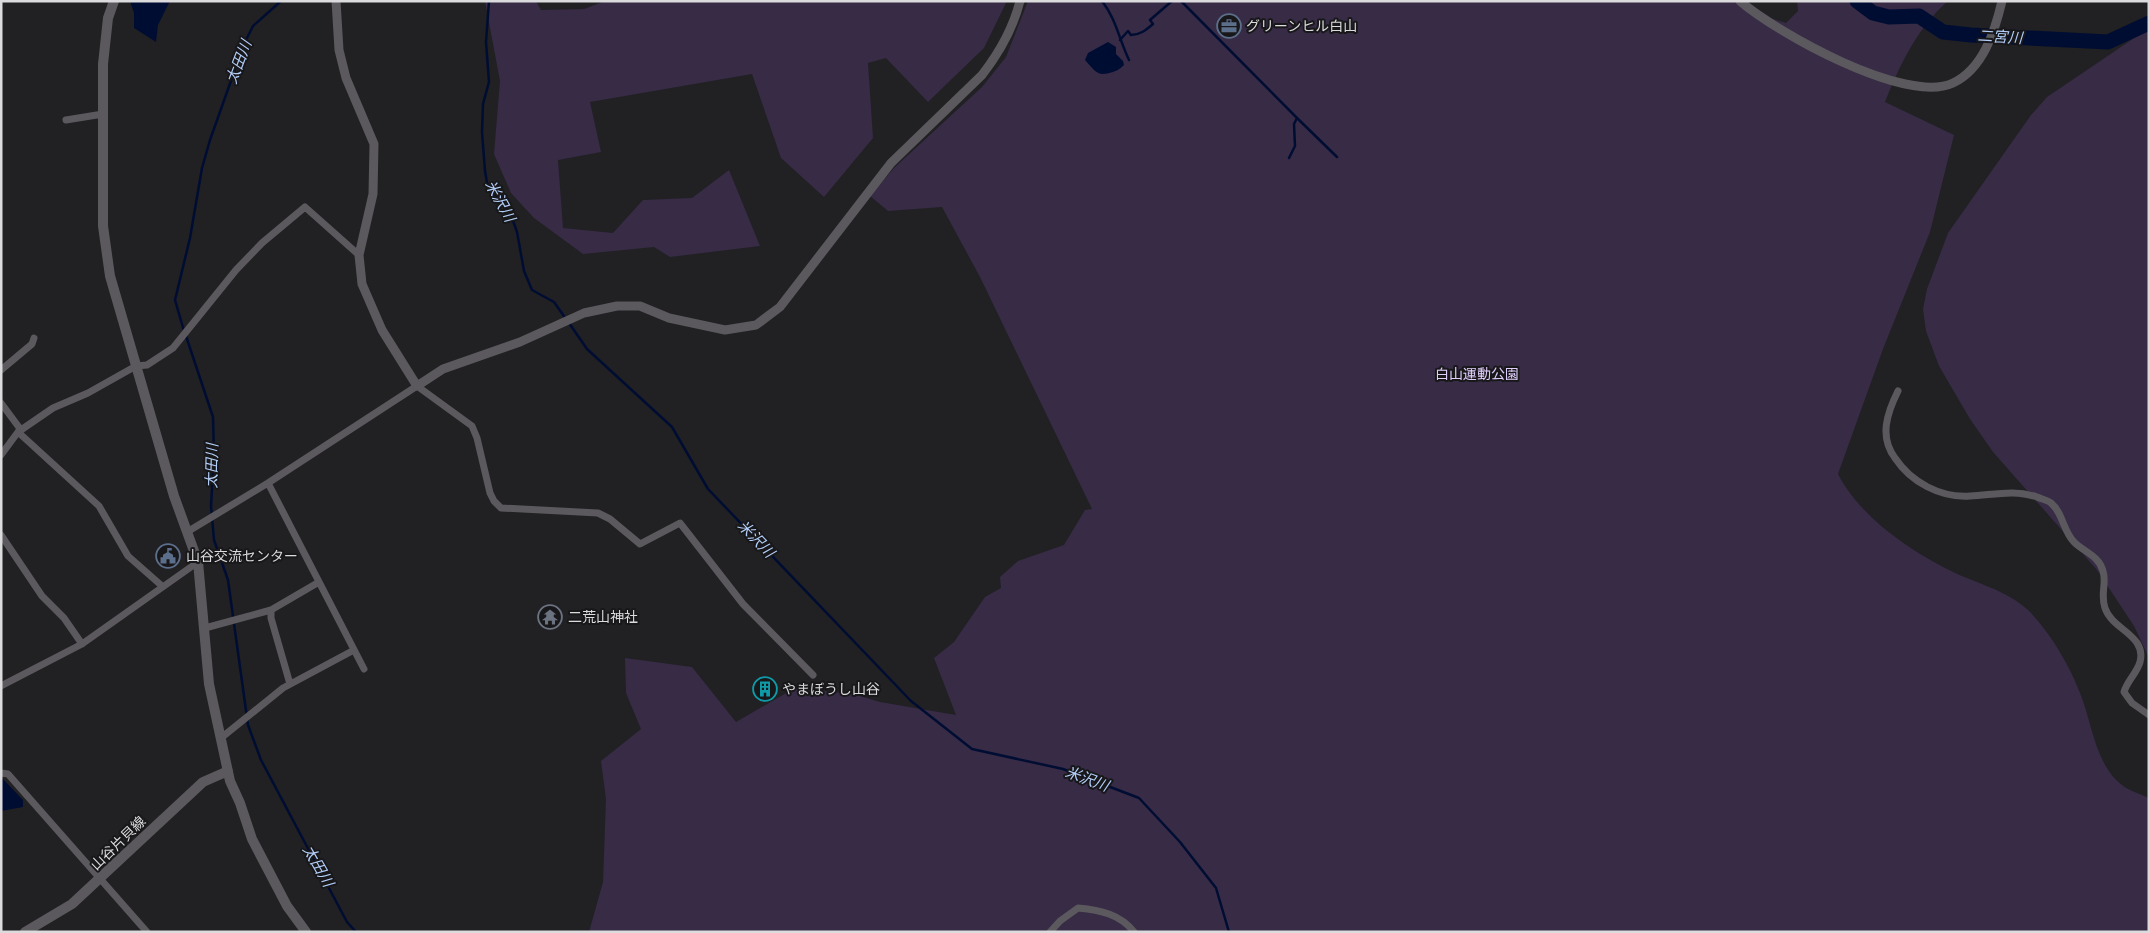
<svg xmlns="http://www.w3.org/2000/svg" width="2150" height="933" font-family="Rubik,'Noto Sans JP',sans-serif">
	<rect width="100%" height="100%" fill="#212023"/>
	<path fill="#372b46" d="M485 1H536L541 10 584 9 605 1H1007L984 48 928 102 886 58 868 63 873 138 824 197 781 158 752 74 590 102 601 152 558 160 563 228 613 233 643 200 692 198 729 170 760 246 670 257 654 247 583 254 534 218 511 193 494 154 500 81Z
		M1028 1H1745L1773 19 1786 23 1798 11 1797 1H1948C1917 28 1900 65 1885 102L1954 135 1930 232 1883 349 1838 474C1859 515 1907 549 1947 569 1974 583 2005 589 2028 610 2050 632 2069 664 2080 693 2093 724 2095 770 2128 789 2134 792 2142 795 2149 798V932H589L603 882 606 799 601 761 641 729 626 693 625 658 692 667 736 722 795 688 853 694 880 702 956 715 934 658 954 642 985 597 1001 588 1000 577 1018 561 1064 545 1085 510 1092 509 980 277 942 207 888 211 870 196 894 168 982 87 1006 57Z
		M2149 28V658L2134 626 2097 570 1993 452 1970 419 1939 366 1926 331 1923 309 1927 289 1948 233 2031 115 2047 97Z"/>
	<path fill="#000d33" d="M130 1H170L158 25 156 42 134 28V13Z
		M1108 42 1116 47V54L1123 61 1124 65C1120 69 1118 70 1113 72 1097 77 1096 72 1085 60L1088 53Z
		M1 777 23 800V807L1 811Z"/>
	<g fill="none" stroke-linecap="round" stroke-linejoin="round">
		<path stroke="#000d33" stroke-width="2.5" d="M489 1 486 42 489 82 483 104 482 132 485 171 487 183 512 218 517 232 524 271 532 290 554 302 566 319
			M1102 1C1116 19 1119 39 1129 60
			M1181 1 1297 118 1294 124 1295 146 1289 158
			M1120 40 1128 31 1131 35C1140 35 1146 30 1153 24L1150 20 1172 1
			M1297 118 1337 157
			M569 323 587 349 672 427 708 489 911 701 972 749 1063 769 1139 798 1180 842 1216 888 1229 932
			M184 331 175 300 190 238 202 168 210 140 244 44 253 26 281 1
			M186 336 213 417 214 454 211 506 214 540 228 580 248 725 261 760 347 922 356 932"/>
		<path stroke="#000d33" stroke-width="15" d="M1857 1 1873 13 1889 17 1919 16 1943 32 1971 35 2108 42 2149 23"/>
		<path stroke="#5b595d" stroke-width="7" d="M66 120 103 114
			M1 370 32 344 34 338
			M1898 391C1887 413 1879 437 1895 458 1911 482 1940 498 1970 496 1993 495 2014 489 2037 497 2041 499 2048 500 2051 503 2063 513 2063 531 2074 542 2084 552 2099 556 2103 571 2107 584 2100 593 2105 608 2112 630 2147 635 2140 662 2137 673 2127 681 2124 692L2132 703 2149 715
			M1 403 21 430
			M18 432 99 506 128 556 162 586
			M1 455 18 432 53 408 88 393 136 366 147 365 173 348 236 270 262 243 305 207 359 255
			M268 483 364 669
			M187 532 268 483 417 386 472 426 477 438 490 493 494 501 501 508 598 513 610 519 640 544 680 523 743 604 813 675
			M1 535 42 596 64 618 82 644
			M205 628 271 610
			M290 684 271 618V610L319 582
			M1 686 82 644 198 562
			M221 738 283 688 354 650
			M1 773 8 774 147 932
			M1050 932 1060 921 1078 908C1100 910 1120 914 1134 932"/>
		<path stroke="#5b595d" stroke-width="9" d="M336 1 339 50 346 78 374 144 373 194 359 255 362 284 382 330 417 386 443 369 520 342 584 313 617 306H640L669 318 725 330 756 325 780 307 891 163 982 75C999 53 1013 29 1020 1
			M1740 1C1777 33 1906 105 1953 83 1983 69 1995 31 2002 1"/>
		<path stroke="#5b595d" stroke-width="10" d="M114 1 108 18 103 64V226L110 276 174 496 198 562 209 684 230 781 240 803 252 839 287 906 306 932
			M25 932 72 904 203 782 228 771"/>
	</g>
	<defs>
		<g id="office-ring" transform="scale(1.25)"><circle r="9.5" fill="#181719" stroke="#5c6f8a" stroke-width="1.5"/><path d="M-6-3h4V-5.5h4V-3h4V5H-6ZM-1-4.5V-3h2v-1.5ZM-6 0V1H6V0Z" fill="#5c6f8a"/></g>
		<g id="civic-ring" transform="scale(1.25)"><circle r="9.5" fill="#181719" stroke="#5c6f8a" stroke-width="1.5"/><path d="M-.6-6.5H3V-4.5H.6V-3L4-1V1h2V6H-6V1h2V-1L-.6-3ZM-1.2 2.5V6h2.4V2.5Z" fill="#5c6f8a"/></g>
		<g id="temple-ring" transform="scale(1.25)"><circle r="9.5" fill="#181719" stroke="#6b7280" stroke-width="1.5"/><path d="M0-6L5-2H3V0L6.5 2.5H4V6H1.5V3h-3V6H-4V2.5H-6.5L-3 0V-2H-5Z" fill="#6b7280"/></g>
		<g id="building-ring" transform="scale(1.25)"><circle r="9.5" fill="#181719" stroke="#0f9aa8" stroke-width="1.5"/><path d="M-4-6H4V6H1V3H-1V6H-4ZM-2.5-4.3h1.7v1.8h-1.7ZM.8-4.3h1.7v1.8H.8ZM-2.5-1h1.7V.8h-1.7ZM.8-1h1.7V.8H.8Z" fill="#0f9aa8"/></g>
	</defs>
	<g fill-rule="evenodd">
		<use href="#office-ring" x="1229" y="26"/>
		<use href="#civic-ring" x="168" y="556"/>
		<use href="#temple-ring" x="550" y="617"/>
		<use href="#building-ring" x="765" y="689"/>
	</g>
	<g text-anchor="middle" stroke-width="4" stroke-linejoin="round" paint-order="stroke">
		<g font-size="14" fill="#dbdadc" stroke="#181719" text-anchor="start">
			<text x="1246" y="31">グリーンヒル白山</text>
			<text x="186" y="561">山谷交流センター</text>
			<text x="568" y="622">二荒山神社</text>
			<text x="782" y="694">やまぼうし山谷</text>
		</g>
		<g font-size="14" fill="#e0cefd" stroke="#181719">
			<text x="1477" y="379">白山運動公園</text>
		</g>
		<g font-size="14" fill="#dbdadc" stroke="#181719">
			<text transform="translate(118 843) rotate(-44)" y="5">山谷片貝線</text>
		</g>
		<g font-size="15" font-style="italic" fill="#b2cef9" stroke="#181719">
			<text transform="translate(2000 37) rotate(3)" y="5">二宮川</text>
			<text transform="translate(239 62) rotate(-69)" y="5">太田川</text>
			<text transform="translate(500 201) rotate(61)" y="5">米沢川</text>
			<text transform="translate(212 466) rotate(-89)" y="5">太田川</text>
			<text transform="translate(756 539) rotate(46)" y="5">米沢川</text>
			<text transform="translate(1087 779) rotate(20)" y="5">米沢川</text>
			<text transform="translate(318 866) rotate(60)" y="5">太田川</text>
		</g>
	</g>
	<rect width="2150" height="933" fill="none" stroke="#dbdadc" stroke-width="5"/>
</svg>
